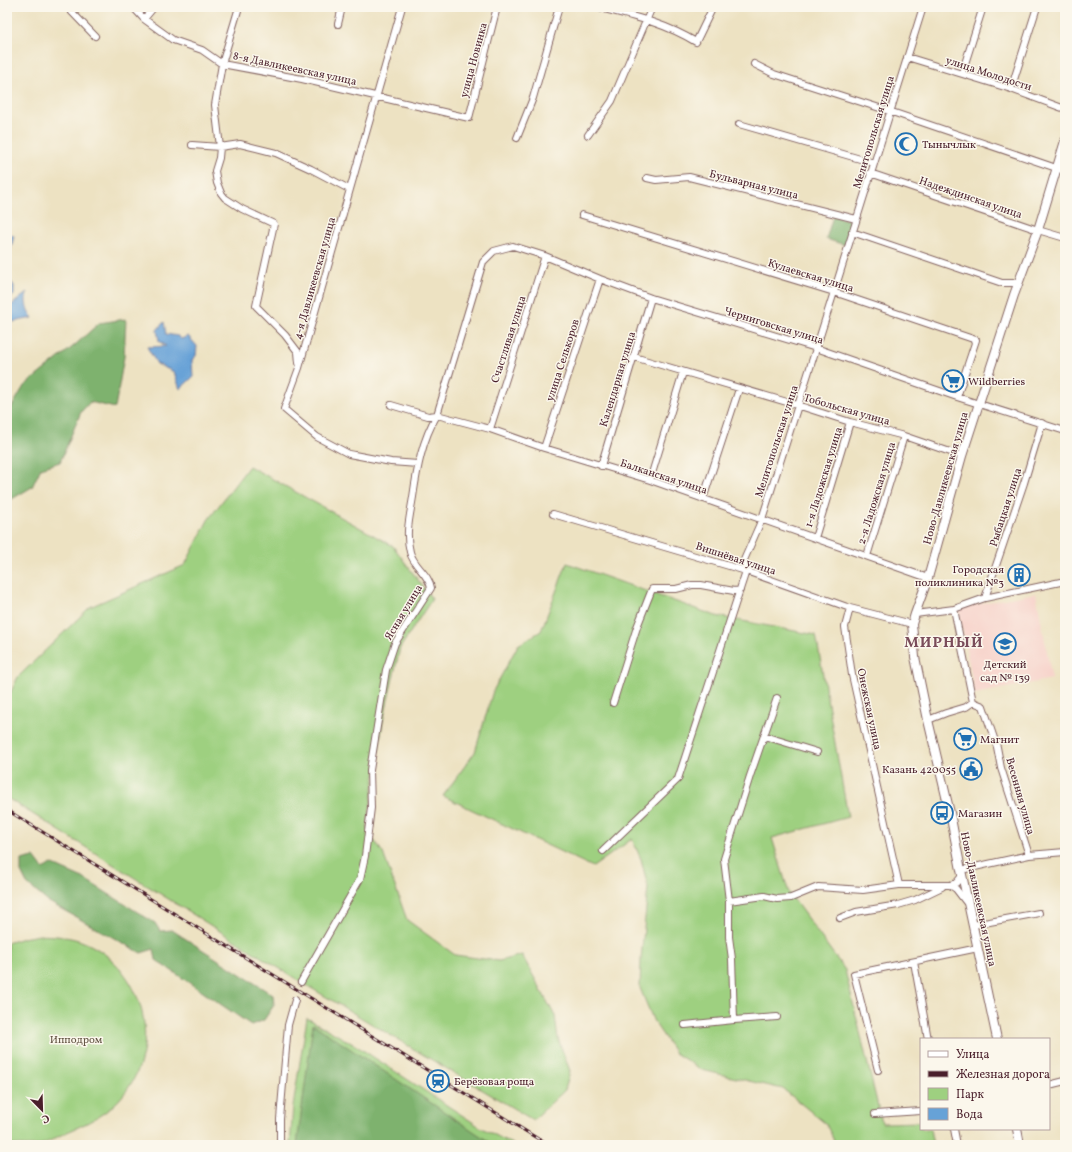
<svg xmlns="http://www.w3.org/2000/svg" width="1072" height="1152" font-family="Vollkorn,serif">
	<rect width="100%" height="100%" fill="#fbf7ec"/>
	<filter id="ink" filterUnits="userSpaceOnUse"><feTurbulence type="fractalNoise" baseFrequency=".025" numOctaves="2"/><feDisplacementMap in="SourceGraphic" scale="8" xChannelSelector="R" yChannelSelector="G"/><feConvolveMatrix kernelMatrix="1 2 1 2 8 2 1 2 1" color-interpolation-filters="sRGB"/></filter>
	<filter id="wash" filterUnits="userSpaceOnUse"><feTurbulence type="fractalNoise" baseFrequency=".012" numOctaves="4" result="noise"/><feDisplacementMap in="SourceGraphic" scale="16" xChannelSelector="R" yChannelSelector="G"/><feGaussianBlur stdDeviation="0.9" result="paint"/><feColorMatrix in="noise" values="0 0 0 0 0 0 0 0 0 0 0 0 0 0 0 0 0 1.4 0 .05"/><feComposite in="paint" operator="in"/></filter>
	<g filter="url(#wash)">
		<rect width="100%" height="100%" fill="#ede2c2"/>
		<path fill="#f7d1c9" d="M1036 593 1052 679 975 694 958 608Z"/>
		<path fill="#9ed080" stroke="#747856" d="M249 466 393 546 432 599 400 648 383 721 367 830 383 853 407 920 455 955 499 961 522 955 555 1016 558 1039 570 1071 565 1090 533 1120 301 982 7 798V700L18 677 90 607 185 565 208 520Z
			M567 563 716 616 816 635 848 817 772 838 789 893 845 970 882 1123 921 1122V1129H930L933 1145H836L826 1124 783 1089 702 1070 675 1053 654 1022 640 988 641 959 648 887 641 859 632 839 593 867 443 796 475 752 493 691 518 645 541 631Z
			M39 935C55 936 71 936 86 943 138 966 161 1033 132 1082 116 1110 93 1121 65 1133 57 1137 49 1142 40 1145 32 1147 16 1145 7 1145V943L23 938Z
			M307 1018 355 1045 480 1127 514 1145H290L293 1106Z"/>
		<path fill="#7eb26e" stroke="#64684c" d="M833 216 852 221 845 245 826 239Z
			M126 319 124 357 115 408 90 402 81 412 60 462 41 468 32 487 7 502V415L24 386 75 345 99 323Z
			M34 857 43 869 51 864 83 878 155 923 160 931 172 930 273 995 274 1005 264 1020 251 1025 156 960 154 949 141 953 47 901 27 884 21 872V860Z
			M313 1024 494 1145H297Z"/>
		<path fill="#67a2d7" stroke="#586081" d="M7 233 14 236 9 256H7Z
			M7 276 14 286V295L7 301Z
			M28 292C24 301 26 309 33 318L13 322 7 315V306L9 307Z
			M164 322 166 334 178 336 181 339 188 336 197 346 196 356 192 360 193 377 180 389 174 372 157 364 147 347 166 346 159 341 157 330Z"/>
	</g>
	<g filter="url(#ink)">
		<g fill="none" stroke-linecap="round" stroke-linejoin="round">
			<g stroke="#836360" stroke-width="8">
				<path id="minor" d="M67 7 95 36
					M133 7 144 19 173 40 202 50 222 64 302 79 469 118 497 7
					M239 7 222 64 215 105 220 147 219 158 215 171 217 183 221 193 225 198 242 209 274 224 256 306 285 335 298 352 299 363
					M402 7 299 368 284 409 317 437 349 454 391 462 418 464
					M596 7C632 16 663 22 696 42L713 7
					M144 19 154 7
					M338 24 342 7
					M907 57 1011 89 1065 109
					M754 64 774 74 889 111 1065 171
					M962 73 983 7
					M1011 89 1037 7
					M739 124 874 163
					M588 135 612 101 652 7
					M517 138 533 98 559 7
					M192 145 220 147 240 144 276 153 311 169 349 189
					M870 173 1038 230 1065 238
					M647 178 656 180 689 177 856 219
					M582 215 834 292 976 340 957 397
					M852 232 1002 283H1018
					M634 357 797 405 850 422 904 436 962 456
					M391 405 428 416 437 415 490 429 544 448 650 480 928 578
					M490 429 545 256
					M544 448 600 279
					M601 466 651 298
					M650 480 683 372
					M703 499 739 389
					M553 514 746 571 850 608 912 624
					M815 538 850 422
					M867 556 904 436
					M985 598 1024 483 1042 423
					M850 608 845 627 852 675 899 885
					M954 609 973 702 983 706 997 747 1001 768 1029 855
					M915 614 954 609 985 598 1065 581
					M613 703 637 627 652 589H676L692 585H701L734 591 740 590
					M928 720 946 713 966 707 973 702
					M764 736 817 752
					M603 851 678 779 746 571 744 560 762 519 834 292 923 7
					M961 870 1029 855 1065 852
					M950 885 956 883 962 876
					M729 901 764 896 777 899 791 898 818 887 863 890 899 885H950L956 889 966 902
					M840 918 856 912 898 905 915 900 942 887
					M973 925 1039 913
					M914 962 928 1039
					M301 982 360 879 365 856 371 808 370 770 386 670 395 643 431 588C429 574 413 566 410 552 405 533 410 516 413 497 417 469 422 440 437 415L483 262 494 251 513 246 545 256 600 279 651 298 816 348 957 397 1065 431
					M734 1020 732 959 729 937V901L724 859 750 776 777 698
					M685 1025 734 1020 777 1017
					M878 1070 854 974 978 948
					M1049 1085 1065 1081
					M875 1114 921 1111
					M954 1129 957 1145
					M280 1145V1119L288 1025 295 1000"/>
			</g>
			<g stroke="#836360" stroke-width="10">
				<path id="tertiary" d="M997 1039 961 870 950 813 928 720 915 657 912 624 915 614 928 578 962 456 1014 295 1038 230 1065 141
					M1017 1129 1020 1145"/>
			</g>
			<use href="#minor" stroke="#fff" stroke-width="6"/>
			<use href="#tertiary" stroke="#fff" stroke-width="8"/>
			<g stroke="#4a1f2b" stroke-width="3">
				<path id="rail" d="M7 810 548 1145"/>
			</g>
			<use href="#rail" stroke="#fbf7ec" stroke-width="1.5" stroke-dasharray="4.5" stroke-linecap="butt"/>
		</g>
	</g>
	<defs>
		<g id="mosque-ring" transform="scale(1.15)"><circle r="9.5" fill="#fbf7ec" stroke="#1f6fb2" stroke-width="1.5"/><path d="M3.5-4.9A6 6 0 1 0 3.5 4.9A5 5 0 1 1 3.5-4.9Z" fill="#1f6fb2"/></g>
		<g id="supermarket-ring" transform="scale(1.15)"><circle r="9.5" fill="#fbf7ec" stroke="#1f6fb2" stroke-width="1.5"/><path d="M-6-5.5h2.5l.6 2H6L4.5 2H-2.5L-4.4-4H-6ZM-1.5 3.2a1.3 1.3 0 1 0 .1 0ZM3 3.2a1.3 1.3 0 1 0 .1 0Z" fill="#1f6fb2"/></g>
		<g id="building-ring" transform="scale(1.15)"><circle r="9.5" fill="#fbf7ec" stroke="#1f6fb2" stroke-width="1.5"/><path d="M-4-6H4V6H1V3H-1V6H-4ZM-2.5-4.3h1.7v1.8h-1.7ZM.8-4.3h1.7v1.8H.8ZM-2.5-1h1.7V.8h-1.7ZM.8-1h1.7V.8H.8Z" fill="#1f6fb2"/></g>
		<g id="school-ring" transform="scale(1.15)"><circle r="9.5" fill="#fbf7ec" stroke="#1f6fb2" stroke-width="1.5"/><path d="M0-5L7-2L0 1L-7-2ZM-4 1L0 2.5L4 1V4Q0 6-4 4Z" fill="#1f6fb2"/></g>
		<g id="civic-ring" transform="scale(1.15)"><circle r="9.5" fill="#fbf7ec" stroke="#1f6fb2" stroke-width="1.5"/><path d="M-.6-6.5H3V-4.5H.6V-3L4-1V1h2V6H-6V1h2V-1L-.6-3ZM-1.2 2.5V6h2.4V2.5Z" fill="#1f6fb2"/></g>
		<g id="bus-ring" transform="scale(1.15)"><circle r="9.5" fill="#fbf7ec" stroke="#1f6fb2" stroke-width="1.5"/><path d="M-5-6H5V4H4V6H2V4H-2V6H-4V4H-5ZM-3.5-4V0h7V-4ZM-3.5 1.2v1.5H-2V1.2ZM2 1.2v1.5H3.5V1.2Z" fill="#1f6fb2"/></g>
		<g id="station-ring" transform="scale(1.15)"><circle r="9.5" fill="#fbf7ec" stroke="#1f6fb2" stroke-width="1.5"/><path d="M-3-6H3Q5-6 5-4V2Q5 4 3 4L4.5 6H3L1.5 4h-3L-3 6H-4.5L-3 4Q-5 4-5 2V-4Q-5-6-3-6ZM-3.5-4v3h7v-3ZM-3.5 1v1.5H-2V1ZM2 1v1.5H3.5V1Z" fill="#1f6fb2"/></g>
	</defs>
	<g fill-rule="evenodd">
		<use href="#mosque-ring" x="906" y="144"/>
		<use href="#supermarket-ring" x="953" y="381"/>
		<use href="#building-ring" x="1019" y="575"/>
		<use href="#school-ring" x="1005" y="644"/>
		<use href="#supermarket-ring" x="965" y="739"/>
		<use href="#civic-ring" x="971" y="769"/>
		<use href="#bus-ring" x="942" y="813"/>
		<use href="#station-ring" x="438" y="1081"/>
	</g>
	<g text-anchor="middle" stroke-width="3" stroke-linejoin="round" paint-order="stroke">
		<g font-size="11" fill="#4a1f2b" stroke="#fbf7ec">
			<text transform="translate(473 60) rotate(-75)" y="4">улица Новинка</text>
			<text transform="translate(295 68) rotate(12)" y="4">8-я Давликеевская улица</text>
			<text transform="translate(989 73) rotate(18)" y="4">улица Молодости</text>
			<text transform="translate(873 132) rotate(-73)" y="4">Мелитопольская улица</text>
			<text transform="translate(754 184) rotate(14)" y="4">Бульварная улица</text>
			<text transform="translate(971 197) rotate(19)" y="4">Надеждинская улица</text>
			<text transform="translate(811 275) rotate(17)" y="4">Кулаевская улица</text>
			<text transform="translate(314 278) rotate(-74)" y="4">4-я Давликеевская улица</text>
			<text transform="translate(774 325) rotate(17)" y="4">Черниговская улица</text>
			<text transform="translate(508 339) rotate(-72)" y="4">Счастливая улица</text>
			<text transform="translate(562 360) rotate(-72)" y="4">улица Селькоров</text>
			<text transform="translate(617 379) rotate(-73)" y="4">Календарная улица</text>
			<text transform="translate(847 409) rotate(16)" y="4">Тобольская улица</text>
			<text transform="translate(776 441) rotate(-72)" y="4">Мелитопольская улица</text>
			<text transform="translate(664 476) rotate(18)" y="4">Балканская улица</text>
			<text transform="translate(823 477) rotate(-73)" y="4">1-я Ладожская улица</text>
			<text transform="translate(945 478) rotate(-74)" y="4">Ново-Давликеевская улица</text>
			<text transform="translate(876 493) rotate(-73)" y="4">2-я Ладожская улица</text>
			<text transform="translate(1005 507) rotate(-72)" y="4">Рыбацкая улица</text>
			<text transform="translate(736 558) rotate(18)" y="4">Вишнёвая улица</text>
			<text transform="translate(403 612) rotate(-59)" y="4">Ясная улица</text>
			<text transform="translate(870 709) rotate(78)" y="4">Онежская улица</text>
			<text transform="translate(1021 796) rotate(74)" y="4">Весенняя улица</text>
			<text transform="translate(979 899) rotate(78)" y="4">Ново-Давликеевская улица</text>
		</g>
		<g font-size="11" fill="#4a1f2b" stroke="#fbf7ec" text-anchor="start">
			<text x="922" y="148">Тынычлык</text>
			<text x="968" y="385">Wildberries</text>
			<text x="1004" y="573" text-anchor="end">Городская<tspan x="1004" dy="13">поликлиника №3</tspan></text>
			<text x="1005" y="668" text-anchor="middle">Детский<tspan x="1005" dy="13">сад № 139</tspan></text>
			<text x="980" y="743">Магнит</text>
			<text x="956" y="773" text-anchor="end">Казань 420055</text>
			<text x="958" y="817">Магазин</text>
			<text x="454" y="1085">Берёзовая роща</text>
		</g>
		<g font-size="11" fill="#635444" stroke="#fbf7ec">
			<text x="76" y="1043">Ипподром</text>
		</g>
		<g font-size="15" font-weight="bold" letter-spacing="1" fill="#7a4c5a" stroke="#fbf7ec">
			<text x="944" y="647">МИРНЫЙ</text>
		</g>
	</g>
	<rect width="1072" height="1152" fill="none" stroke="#fbf7ec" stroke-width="24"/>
	<rect x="920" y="1038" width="130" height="92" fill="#fbf7ec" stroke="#b4a19f"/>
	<rect x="928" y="1051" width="20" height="6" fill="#ffffff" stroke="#b4a19f"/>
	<text x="956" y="1058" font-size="12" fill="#4a1f2b">Улица</text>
	<rect x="928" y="1071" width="20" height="6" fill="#4a1f2b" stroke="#b4a19f"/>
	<text x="956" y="1078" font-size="12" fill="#4a1f2b">Железная дорога</text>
	<rect x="928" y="1088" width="20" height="12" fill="#9ed080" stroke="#b4a19f"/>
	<text x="956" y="1098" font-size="12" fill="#4a1f2b">Парк</text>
	<rect x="928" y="1108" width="20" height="12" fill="#67a2d7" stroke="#b4a19f"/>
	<text x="956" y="1118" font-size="12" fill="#4a1f2b">Вода</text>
	<g transform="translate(42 1110) rotate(157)" stroke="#fbf7ec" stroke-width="3" paint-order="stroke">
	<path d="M0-3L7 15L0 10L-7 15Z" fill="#4a1f2b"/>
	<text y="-6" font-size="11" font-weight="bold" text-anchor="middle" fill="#4a1f2b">С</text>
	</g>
</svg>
